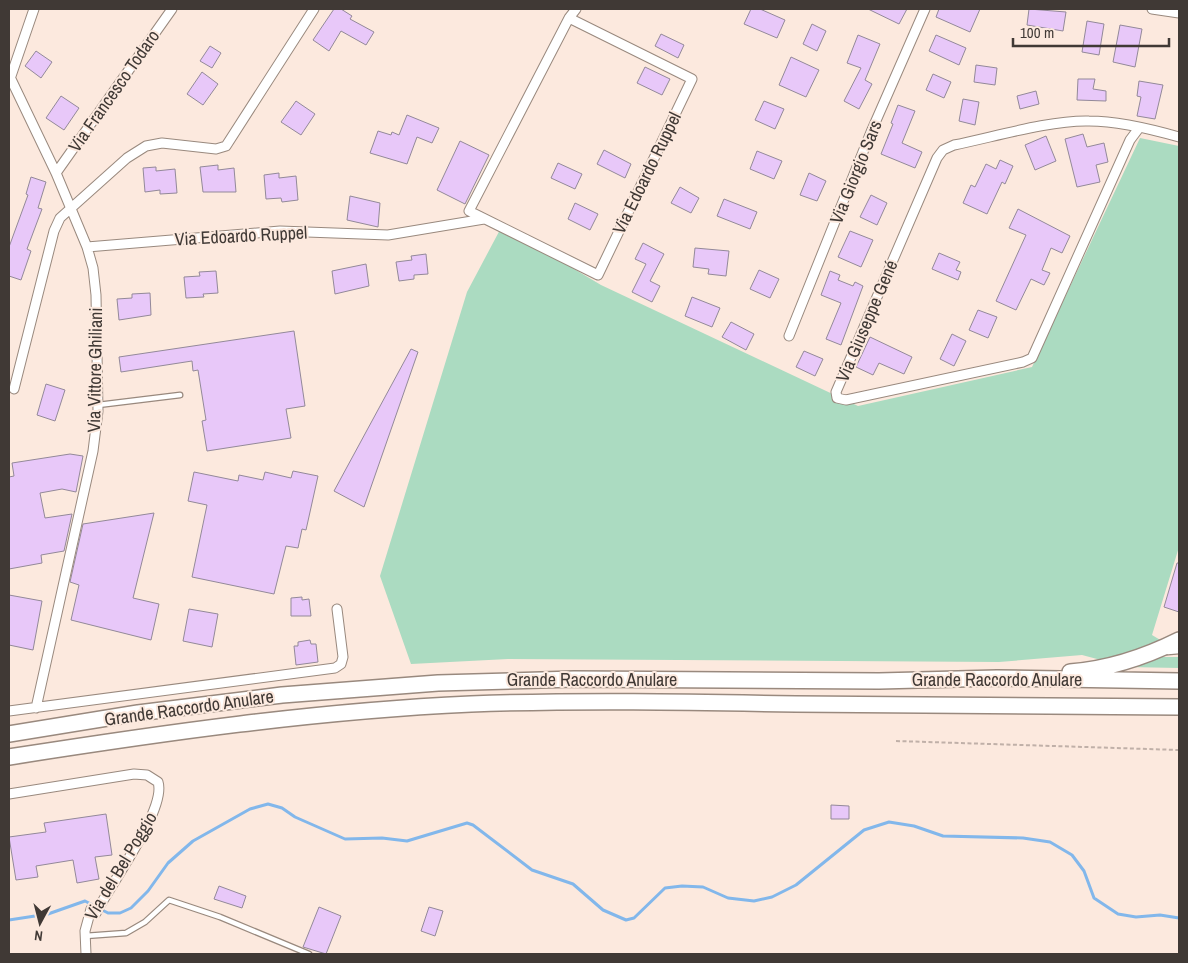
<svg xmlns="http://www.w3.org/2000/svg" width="1188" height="963" font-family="'Archivo Narrow',sans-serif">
	<rect width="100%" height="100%" fill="#fce9de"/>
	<path fill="#abdbc1" d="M1140 138 1179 146V547L1152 635 1162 641 1116 664 1082 655 999 662 508 659 411 664 380 576 467 292 502 226 601 285 858 406 1032 367Z
		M1157 657H1179V668L1126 667Z"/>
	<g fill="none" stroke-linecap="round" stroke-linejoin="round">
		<path stroke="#82b7eb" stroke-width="3" d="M9 920 48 914 85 901 108 913H120L131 908 148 891 168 863 193 841 250 809 268 804 282 808 295 817 345 839 382 838 407 841 467 823 473 825 532 870 573 884 603 910 626 920 634 918 665 888 682 886 703 887 728 898 754 901 772 897 796 885 864 830 889 822 914 826 943 836 1023 838 1050 842 1072 855 1084 871 1094 898 1118 914 1136 917 1160 915 1179 918"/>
	</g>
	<path fill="#e8c8f9" stroke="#938999" d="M334 9H341L352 16 350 19 374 32 366 45 341 31 329 51 313 40Z
		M751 9H760L785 20 777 38 744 24Z
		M868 9H907L899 24Z
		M939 9H980L970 32 936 17Z
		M1029 9 1066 12 1063 31 1027 25Z
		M1087 21 1104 24 1099 55 1082 52Z
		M812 24 826 31 817 51 803 44Z
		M1120 25 1142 29 1135 67 1113 62Z
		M661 34 684 45 678 58 655 46Z
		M858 35 880 44 865 80 872 84 859 109 844 101 861 68 847 63Z
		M936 35 966 48 959 65 929 51Z
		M210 46 221 53 212 68 200 61Z
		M36 51 52 62 41 78 25 66Z
		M791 57 819 70 806 97 779 85Z
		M976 65 997 68 995 85 974 82Z
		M645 67 670 79 662 95 637 83Z
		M202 72 218 84 203 105 187 94Z
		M933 74 951 82 944 98 926 90Z
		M1078 79H1095L1093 89 1106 91V101L1077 100Z
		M1139 81 1163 85 1155 119 1137 116 1141 97 1137 96Z
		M1036 91 1039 104 1020 109 1017 96Z
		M61 96 79 108 64 130 46 118Z
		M963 99 979 102 975 125 959 121Z
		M296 101 315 114 301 135 281 122Z
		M764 101 784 109 775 129 755 120Z
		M898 105 915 111 902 143 922 152 915 168 881 154 893 124 891 123Z
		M407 115 439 128 432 143 417 137 407 164 370 153 378 131 391 135 392 132 399 135Z
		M1083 134 1087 147 1104 143 1108 162 1096 165 1100 182 1077 187 1065 139Z
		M1046 136 1056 161 1035 170 1025 145Z
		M460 141 489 155 465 204 437 190Z
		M604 150 631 164 625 178 597 164Z
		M757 151 782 161 774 179 750 169Z
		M1000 160 1013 166 1005 184 1002 182 987 214 963 203 971 185 975 187 986 164 996 169Z
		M558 163 582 174 575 189 551 178Z
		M218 165V170L234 168 236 192H203L200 167Z
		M156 167V171L175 169 177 193 160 194V190L145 192 143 168Z
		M279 173V178L296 176 298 200 282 202 281 198 266 199 264 175Z
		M809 173 826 181 817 201 800 195Z
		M31 177 46 182 38 208 42 209 27 249 31 251 21 280 9 276V247L28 195 26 194Z
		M680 187 699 198 691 213 671 203Z
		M871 195 887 203 877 225 860 217Z
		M350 196 380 203 378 227 347 220Z
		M724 199 757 212 750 229 717 216Z
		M575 203 598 214 590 230 568 219Z
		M1018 209 1070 236 1062 253 1051 248 1042 270 1050 273 1044 285 1031 279 1016 310 996 301 1026 235 1009 228Z
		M850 231 873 240 861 267 838 257Z
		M643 243 664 254 650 281 660 286 652 302 632 292 646 264 635 259Z
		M695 248 729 251 726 276 708 274 709 269 693 267Z
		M939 253 960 262 956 270 961 272 958 280 932 269Z
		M426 254 428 274 414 275V279L399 281 396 262 412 260 411 256Z
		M366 264 369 286 335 294 332 271Z
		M759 270 779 279 770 298 750 289Z
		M216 271 218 293 203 294 204 297 186 298 184 277 200 276 199 272Z
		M830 271 840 275 838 280 853 286 855 282 863 286 841 345 826 339 841 303 821 295Z
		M150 293 151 315 119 320 117 299 132 298V294Z
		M692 297 720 308 712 327 685 316Z
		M978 310 997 317 988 338 969 330Z
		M731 322 754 334 746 350 722 337Z
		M294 331 305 406 286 409 291 438 207 451 202 421 206 420 198 370 193 371 192 361 121 372 119 357Z
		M952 334 966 341 954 366 940 359Z
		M870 337 912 357 904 374 879 363 873 375 856 367Z
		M411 349 418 352 364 507 334 491Z
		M804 351 823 359 815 376 796 367Z
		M46 384 65 390 55 421 37 415Z
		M70 454 83 456 76 492 62 489 40 493 45 518 72 514 64 551 41 555 42 563 9 569V477L14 476 12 463Z
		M293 471 318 476 306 530 302 529 298 548 286 546 274 594 192 577 207 505 188 501 194 472 238 481 239 475 263 480 265 472 291 478Z
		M154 513 133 598 159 604 151 640 71 620 79 585 70 582 83 524Z
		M1177 563H1179V612L1164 607Z
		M9 595 42 601 33 650 9 645Z
		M302 597V600L309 599 311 616H291V598Z
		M189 609 218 614 212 647 183 641Z
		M310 640 311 644H316L318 662 296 665 294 646H298V642Z
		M831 805 849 806V819H831Z
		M106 814 112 855 95 857 99 879 77 883 73 860 36 866 38 877 16 880 9 837 46 832 44 823Z
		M219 886 246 896 242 908 214 899Z
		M319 907 341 916 326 954 303 947Z
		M429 907 443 911 435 936 421 931Z"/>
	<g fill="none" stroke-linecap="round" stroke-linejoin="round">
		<g stroke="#99897e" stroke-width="7">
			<path id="service" d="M98 405 180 395
				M1168 652 1179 651
				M85 936 126 933 145 922 169 900 220 917 309 954"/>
		</g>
		<g stroke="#99897e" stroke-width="11">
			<path id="minor" d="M1152 9 1179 13
				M569 18 692 79 598 275 469 211 569 18 576 9
				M9 75 56 173 87 247 93 268 96 295 98 411 93 451 36 708
				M11 76 34 9
				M1139 128 1130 140 1032 358 1023 362 846 400 837 398 836 392 937 158 943 150 954 145C994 137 1050 120 1089 121 1119 121 1151 129 1179 137
				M56 173 172 9
				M87 247 280 231 388 235 484 219
				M789 336 871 132 925 9
				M14 389 54 231 60 218 127 158 146 146 162 143 216 149 226 146 314 9
				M9 711 335 668 341 664 343 657 337 609
				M9 794 134 774 147 775 158 782C167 809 109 886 96 913L91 909 85 931 86 954"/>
		</g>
		<g stroke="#99897e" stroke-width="18">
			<path id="motorway" d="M1070 672C1109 669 1145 657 1179 640
				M9 734 138 713 282 695 438 683 574 679 879 681 997 678 1179 681
				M9 757C162 733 316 711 471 704 579 700 688 702 796 704 924 705 1051 706 1179 707"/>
		</g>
		<path stroke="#c0b0a8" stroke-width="2" stroke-dasharray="4 2.5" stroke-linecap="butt" d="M896 741 1179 750"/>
		<use href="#service" stroke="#fff" stroke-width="4.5"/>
		<use href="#minor" stroke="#fff" stroke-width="9"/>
		<use href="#motorway" stroke="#fff" stroke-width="15"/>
	</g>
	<g text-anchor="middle" stroke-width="4" stroke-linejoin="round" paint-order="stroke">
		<g font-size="18" fill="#403935" stroke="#fce9de">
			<text transform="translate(114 91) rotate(-55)" y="6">Via Francesco Todaro</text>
			<text transform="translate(856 172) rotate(-68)" y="6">Via Giorgio Sars</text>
			<text transform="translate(647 173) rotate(-64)" y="6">Via Edoardo Ruppel</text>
			<text transform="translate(241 236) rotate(-3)" y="6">Via Edoardo Ruppel</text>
			<text transform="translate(867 321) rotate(-67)" y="6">Via Giuseppe Gené</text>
			<text transform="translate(95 370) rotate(-89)" y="6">Via Vittore Ghiliani</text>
			<text x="592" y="686">Grande Raccordo Anulare</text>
			<text x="997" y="686">Grande Raccordo Anulare</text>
			<text transform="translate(189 708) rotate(-8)" y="6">Grande Raccordo Anulare</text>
			<text transform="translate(121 866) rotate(-59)" y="6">Via del Bel Poggio</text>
		</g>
	</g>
	<rect width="1188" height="963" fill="none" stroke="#403935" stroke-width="20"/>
	<g transform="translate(40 923) rotate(187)" stroke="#fce9de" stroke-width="4" paint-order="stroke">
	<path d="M0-4L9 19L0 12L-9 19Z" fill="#403935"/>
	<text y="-8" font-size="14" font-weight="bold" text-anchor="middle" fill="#403935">N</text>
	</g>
	<path d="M1013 38v8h156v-8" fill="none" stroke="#403935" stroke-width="2.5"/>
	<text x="1020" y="38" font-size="15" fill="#403935" stroke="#fce9de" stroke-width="4" paint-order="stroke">100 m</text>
</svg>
